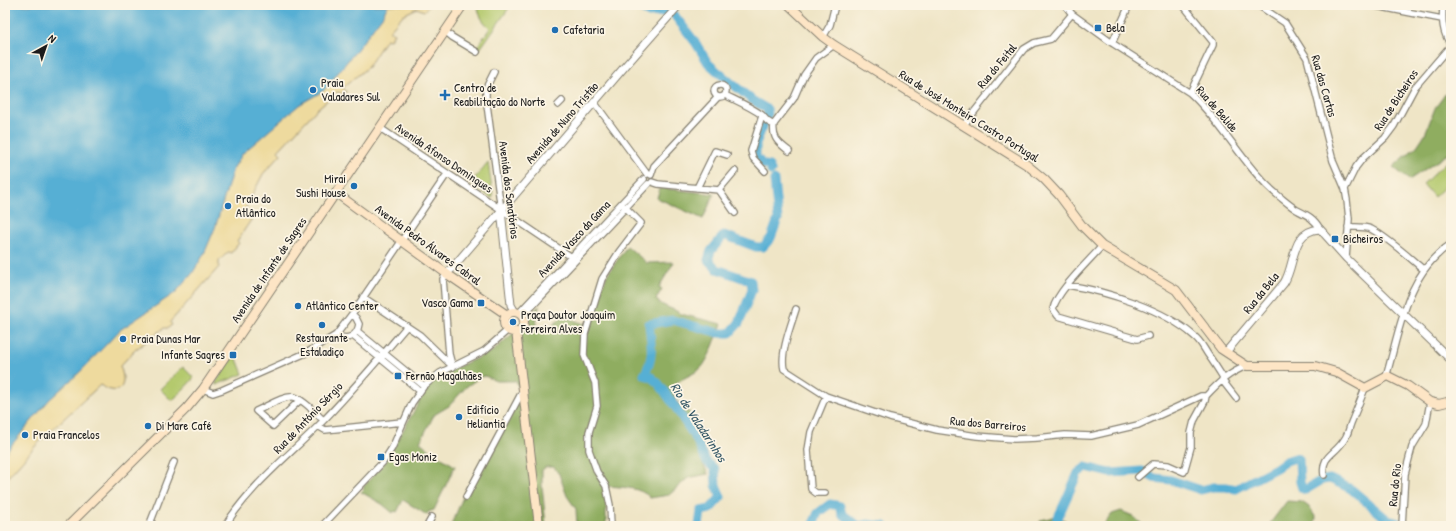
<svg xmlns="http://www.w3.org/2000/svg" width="1456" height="531" font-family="'Patrick Hand',sans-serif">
	<rect width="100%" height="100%" fill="#fcf5e5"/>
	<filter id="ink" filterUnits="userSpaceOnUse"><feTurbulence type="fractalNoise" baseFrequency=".025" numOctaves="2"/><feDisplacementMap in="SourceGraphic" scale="8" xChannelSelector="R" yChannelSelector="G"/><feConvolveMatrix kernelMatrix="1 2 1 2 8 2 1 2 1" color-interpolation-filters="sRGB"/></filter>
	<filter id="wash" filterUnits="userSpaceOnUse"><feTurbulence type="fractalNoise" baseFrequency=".012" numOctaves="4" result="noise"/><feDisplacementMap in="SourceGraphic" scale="16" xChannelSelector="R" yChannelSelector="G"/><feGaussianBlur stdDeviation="0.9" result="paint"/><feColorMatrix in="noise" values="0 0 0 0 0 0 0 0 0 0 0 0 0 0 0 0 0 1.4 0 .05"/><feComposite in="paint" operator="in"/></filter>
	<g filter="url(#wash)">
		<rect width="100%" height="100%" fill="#efe5c6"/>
		<path fill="#b4c96d" stroke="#687244" d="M478 5H511L480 49 477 47 490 28C483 22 478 15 478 5Z
			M488 162 493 197 492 198 470 184Z
			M1446 162 1451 168V181L1434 197 1423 184Z
			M235 354 243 374 216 385V382Z
			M183 367 194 378 172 401 160 389Z"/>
		<path fill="#8fad60" stroke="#56643e" d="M1451 86V152L1409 180 1393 167 1417 146 1425 134 1435 108Z
			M660 188 714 194 703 219 657 198Z
			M627 246 647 263 674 262 659 287 662 289 656 299C661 307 674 308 681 314L722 324C717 335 709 360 701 368 692 376 680 378 672 387L676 401 690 413 704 434 700 456 708 474 688 478 669 495 650 498C642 487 619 487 606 486V526H577L576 509 567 496 559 474 554 467H546L542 470V485L546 526H451L465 492 518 398 519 388 516 381H496L485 376 480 377 466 387 449 406 434 415 420 442 435 454 455 466 434 510 428 512 427 515 403 500 397 512 394 511 393 513 382 504 361 492 364 489 363 487 386 461 424 393 432 383 442 374 493 351 519 328 530 326 529 316 539 306 536 325 543 334 563 316 584 324 589 322 607 275Z
			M1287 501 1302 502 1309 507 1316 518 1314 526H1268Z
			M1121 511 1133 516 1144 526H1103L1112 514Z
			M1057 516 1066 521 1069 526H1038L1041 520Z"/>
		<path fill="#eeda9e" stroke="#857b5d" d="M370 5H430L424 11 417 8 403 15 389 31 394 33 390 40 386 39 368 67 346 85 343 88 346 92 343 94 337 92 317 109 278 151 281 154 263 174 244 211 253 217 237 241 239 243 231 253 228 252 219 261V267L170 322 172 325 168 328H164L135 350 120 366C128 386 120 398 100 385L40 441 5 480V430L225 164Z"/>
		<path fill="#57afd4" stroke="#3a6678" d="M5 5H388L383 15 355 52 323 91 299 105 243 153 233 169 215 228 204 254 192 274 175 293 120 330 81 371 49 400 5 453Z"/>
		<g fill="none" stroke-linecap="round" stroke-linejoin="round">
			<path stroke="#57afd4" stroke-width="9" d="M634 5 649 13 666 12
				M675 16 695 42 708 63 718 72 752 100 767 109 768 114 756 143V157L762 164 769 166 771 171
				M1405 524 1409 526
				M699 526 701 511 710 509 721 497 716 485 715 469 706 461 696 439 676 408 659 384 651 377 644 375C655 357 651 344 649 324L673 320 719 333H730L739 323 752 290 751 281 717 269 708 260 711 251 724 235 756 247H763L771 238 778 219 774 180
				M812 526 818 513 830 504 840 506 842 514 859 526 868 524 885 526
				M1054 526 1078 473 1086 467 1110 473 1142 471 1154 478 1171 480 1201 490 1213 487H1226L1236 489 1276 468 1286 461 1295 458 1299 459 1300 482 1302 488 1305 490 1322 480 1330 479 1351 489 1388 520 1399 523"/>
		</g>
	</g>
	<g filter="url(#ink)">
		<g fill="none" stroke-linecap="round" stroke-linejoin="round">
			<g stroke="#868071" stroke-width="8">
				<path id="minor" d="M1065 5 1072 14 1112 43 1190 93C1224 124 1244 168 1280 197 1285 201 1291 206 1297 210 1307 215 1314 218 1320 229
					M1183 5 1213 42V45L1190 93
					M1258 5 1285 23 1307 58 1333 161 1345 189 1347 200 1349 219 1346 258
					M1371 5 1442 19
					M1443 5C1442 20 1442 32 1451 45
					M445 31 452 37 477 52
					M823 37 830 25 835 5
					M1112 43 1124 17 1129 5
					M494 72 486 88V97L501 210
					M714 91a6 6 0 1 1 12 0a6 6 0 1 1-12 0Z
					M725 95C737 101 751 107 762 115 766 119 768 124 774 124L794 98 804 75 816 58 834 45
					M594 102 647 174
					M558 105 562 101
					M762 116 751 151 753 158 765 171
					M774 124C772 139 779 143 789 151
					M963 126 1024 49 1034 43 1051 39 1072 14
					M380 128 576 260
					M651 175 654 166 718 97
					M652 182 658 184 719 190 735 171
					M697 188 715 151 727 155
					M1345 189 1356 167 1363 158 1385 138 1394 126 1415 87 1451 45
					M719 190 735 213
					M1348 227C1356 227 1364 226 1371 229 1388 238 1409 257 1424 270
					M1102 246C1089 261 1057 291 1053 309L1058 316 1137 339 1148 336
					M447 274 443 279 449 354 452 365
					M1067 285C1106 291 1164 309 1194 336 1201 341 1204 349 1209 356 1214 363 1219 371 1224 379
					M363 297 420 335 453 367
					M796 309C791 325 780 353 784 369L826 396 890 418 937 430 977 436 1014 439 1037 438 1065 435 1091 436 1138 425 1201 396H1206C1218 383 1230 372 1247 366
					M519 313 644 179
					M522 317 648 184
					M357 331 424 386
					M336 335C347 341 357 337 359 324L356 318 352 314
					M353 336 420 391
					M1386 377C1400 330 1406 273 1451 244
					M1222 380 1236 398
					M203 389 213 393 222 390 308 352 336 335 352 314 447 174
					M300 400 273 426 256 411C266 407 284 395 294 397 303 399 317 414 323 420
					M318 426 325 430 402 422
					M1324 475C1321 455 1335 455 1344 440 1348 435 1349 428 1351 423 1356 411 1361 399 1365 388
					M1138 477 1153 464 1168 465 1184 472 1191 447V433L1194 421 1205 401 1206 396
					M825 493H816L811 489 808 450 811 432 826 396
					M466 497 523 390
					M149 526 174 462
					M225 526C249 487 286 458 318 426 349 395 378 360 407 326
					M322 526 383 462 392 448 412 403 424 386 440 373 484 351 508 330
					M427 526 432 517
					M611 526 610 505 606 486 597 472 589 450V432L597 406 595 383 584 355 585 334 602 279 619 252 641 223 622 204
					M1402 526 1405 474 1412 447 1426 424 1430 402"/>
			</g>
			<g stroke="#868071" stroke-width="9">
				<path id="tertiary" d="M501 210 511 305 515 312
					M447 274 627 64 679 5
					M1226 352 1284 283C1296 264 1290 231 1320 229L1346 258 1451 360"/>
			</g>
			<g stroke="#868071" stroke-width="10">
				<path id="secondary" d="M789 5 823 37 834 45 1027 165 1044 179 1059 195 1083 227 1102 246 1176 290 1221 349 1247 366H1315L1336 372 1365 388 1388 376 1408 386 1430 402 1439 404 1451 401
					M336 193 447 274 507 315
					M504 322a10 10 0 1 1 20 0a10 10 0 1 1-20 0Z
					M516 331 539 526
					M68 526 187 408 203 389 463 5"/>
			</g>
			<use href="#minor" stroke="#fff" stroke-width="5.5"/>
			<use href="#tertiary" stroke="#fff" stroke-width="7"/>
			<use href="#secondary" stroke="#fde5c5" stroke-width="8"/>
		</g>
	</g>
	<g fill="#1f6fb2" stroke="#fcf5e5" stroke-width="1.5">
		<rect x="1094" y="24" width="8" height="8" rx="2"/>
		<circle cx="555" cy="30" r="4"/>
		<circle cx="313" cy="90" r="4"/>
		<path d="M443 89h4v4h4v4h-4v4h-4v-4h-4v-4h4z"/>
		<circle cx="354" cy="186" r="4"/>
		<circle cx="228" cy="206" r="4"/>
		<rect x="1331" y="235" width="8" height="8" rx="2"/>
		<rect x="477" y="299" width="8" height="8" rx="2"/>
		<circle cx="298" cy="306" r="4"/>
		<circle cx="513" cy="322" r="4"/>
		<circle cx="322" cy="325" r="4"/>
		<circle cx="123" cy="339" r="4"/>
		<rect x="229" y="351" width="8" height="8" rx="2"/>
		<rect x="394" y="372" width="8" height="8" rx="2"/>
		<circle cx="459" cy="417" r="4"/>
		<circle cx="148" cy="426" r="4"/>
		<circle cx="25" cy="435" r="4"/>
		<rect x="377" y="453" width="8" height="8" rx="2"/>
	</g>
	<g text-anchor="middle" stroke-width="3.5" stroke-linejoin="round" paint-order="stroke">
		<g font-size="12" fill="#1c1c1c" stroke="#fcf5e5" text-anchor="start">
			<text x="1106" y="32">Bela</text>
			<text x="563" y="34">Cafetaria</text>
			<text x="321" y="87">Praia<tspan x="321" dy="14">Valadares Sul</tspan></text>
			<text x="454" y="92">Centro de<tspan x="454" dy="14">Reabilitação do Norte</tspan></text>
			<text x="346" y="183" text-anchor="end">Mirai<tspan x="346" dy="14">Sushi House</tspan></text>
			<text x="236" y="203">Praia do<tspan x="236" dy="14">Atlântico</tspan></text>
			<text x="1343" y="243">Bicheiros</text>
			<text x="473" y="307" text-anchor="end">Vasco Gama</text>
			<text x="306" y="310">Atlântico Center</text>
			<text x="521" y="319">Praça Doutor Joaquim<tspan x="521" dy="14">Ferreira Alves</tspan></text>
			<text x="322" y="342" text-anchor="middle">Restaurante<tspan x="322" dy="14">Estaladiço</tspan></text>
			<text x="131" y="343">Praia Dunas Mar</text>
			<text x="225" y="359" text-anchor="end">Infante Sagres</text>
			<text x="406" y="380">Fernão Magalhães</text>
			<text x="467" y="414">Edifício<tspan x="467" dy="14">Heliantia</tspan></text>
			<text x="156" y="430">Di Mare Café</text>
			<text x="33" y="439">Praia Francelos</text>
			<text x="389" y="461">Egas Moniz</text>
		</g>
		<g font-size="12" fill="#1c1c1c" stroke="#fcf5e5">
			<text transform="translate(997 66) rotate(-50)" y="4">Rua do Feital</text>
			<text transform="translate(1324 86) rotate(74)" y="4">Rua das Cartas</text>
			<text transform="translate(1396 100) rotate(-57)" y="4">Rua de Bicheiros</text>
			<text transform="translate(1217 109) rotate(49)" y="4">Rua de Belide</text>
			<text transform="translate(969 116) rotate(32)" y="4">Rua de José Monteiro Castro Portugal</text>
			<text transform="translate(562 123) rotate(-49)" y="4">Avenida de Nuno Tristão</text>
			<text transform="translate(444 158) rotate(34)" y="4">Avenida Afonso Domingues</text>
			<text transform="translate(509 190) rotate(83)" y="4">Avenida dos Sanatórios</text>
			<text transform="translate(574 239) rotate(-47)" y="4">Avenida Vasco da Gama</text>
			<text transform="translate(428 245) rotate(36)" y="4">Avenida Pedro Álvares Cabral</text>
			<text transform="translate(269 270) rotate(-56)" y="4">Avenida de Infante de Sagres</text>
			<text transform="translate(1261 293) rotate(-51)" y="4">Rua da Bela</text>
			<text transform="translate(308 418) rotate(-46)" y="4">Rua de António Sérgio</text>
			<text transform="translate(988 424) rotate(5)" y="4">Rua dos Barreiros</text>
			<text transform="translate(1395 485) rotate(-84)" y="4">Rua do Rio</text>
		</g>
		<g font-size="13" font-style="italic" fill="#345766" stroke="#fcf5e5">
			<text transform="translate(699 422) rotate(57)" y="5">Rio de Valadarinhos</text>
		</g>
	</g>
	<rect width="1456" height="531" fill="none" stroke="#fcf5e5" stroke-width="20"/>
	<g transform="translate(46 46) rotate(40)" stroke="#fcf5e5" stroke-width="3" paint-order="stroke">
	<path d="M0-3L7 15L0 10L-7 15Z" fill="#1c1c1c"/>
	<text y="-6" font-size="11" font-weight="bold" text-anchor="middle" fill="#1c1c1c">N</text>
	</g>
</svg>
